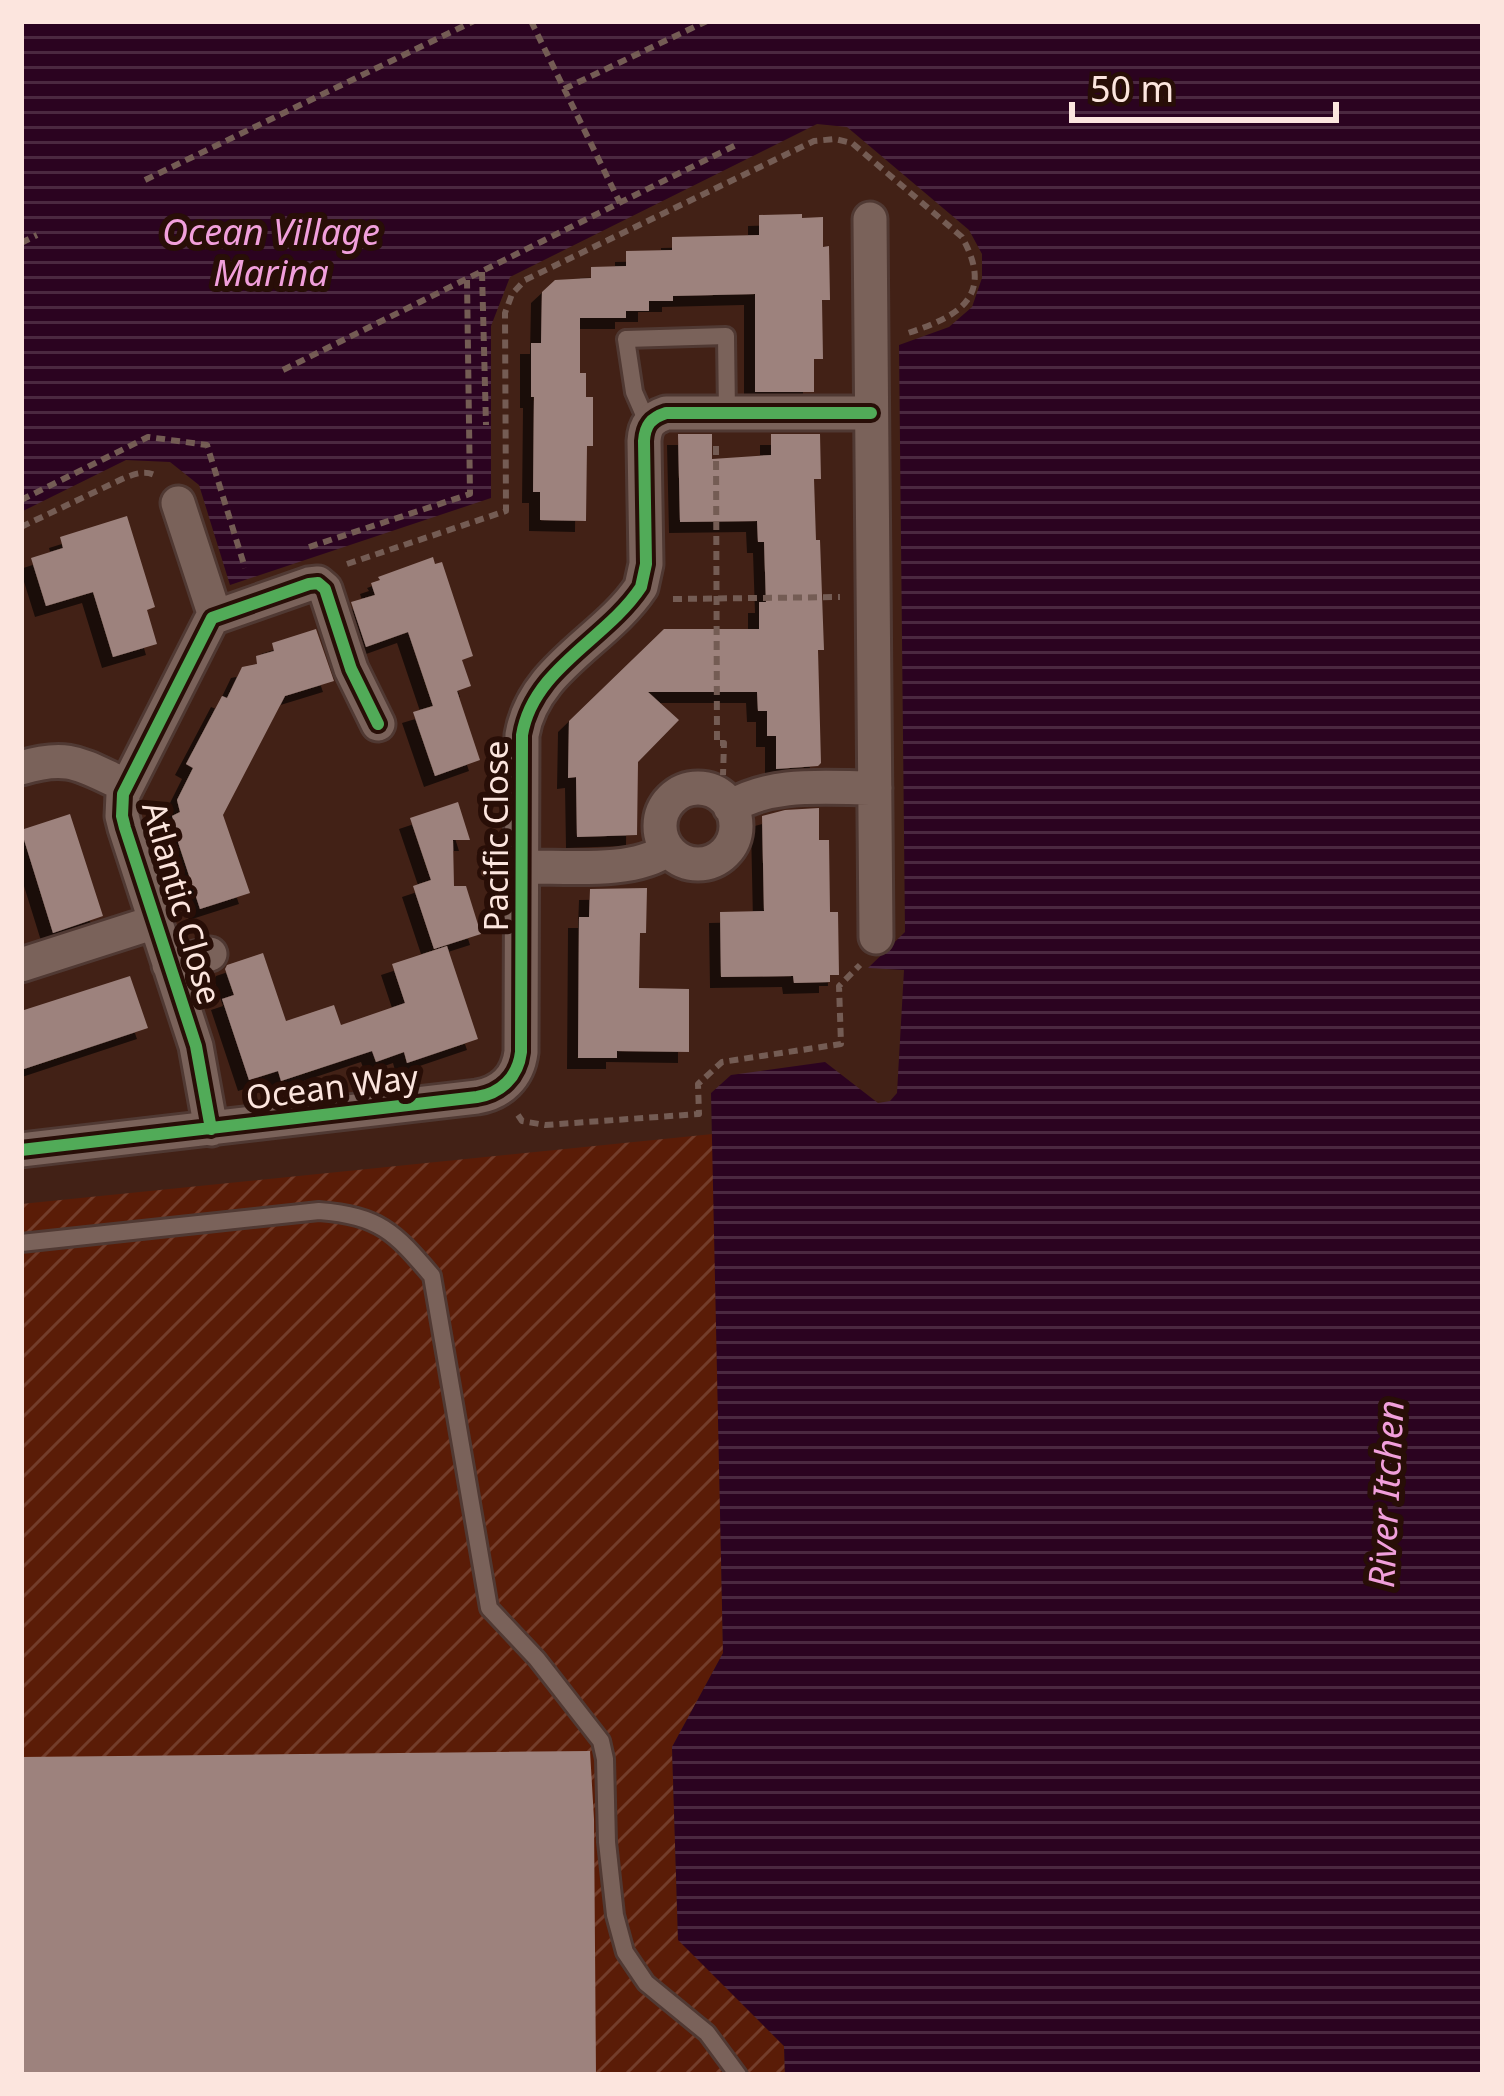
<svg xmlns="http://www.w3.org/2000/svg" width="1504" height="2096" font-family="'Noto Sans',sans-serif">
	<defs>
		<pattern id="industrial-furrows" width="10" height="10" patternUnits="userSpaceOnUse" patternTransform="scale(3)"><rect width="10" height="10" fill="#5a1c07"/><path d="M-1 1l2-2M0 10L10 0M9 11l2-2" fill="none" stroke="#733d2b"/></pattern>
		<pattern id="water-rules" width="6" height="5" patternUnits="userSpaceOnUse" patternTransform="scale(3)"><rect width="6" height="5" fill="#2b0320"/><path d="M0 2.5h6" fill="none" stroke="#4b2840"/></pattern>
		<filter id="shadow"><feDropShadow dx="-11" dy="11" stdDeviation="0" flood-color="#0009"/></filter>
	</defs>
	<rect width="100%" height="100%" fill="#422116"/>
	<path fill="url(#industrial-furrows)" d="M713 1134 723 1653 672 1747 678 1939 784 2046 785 2075H21V1204Z"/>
	<path fill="url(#water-rules)" d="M21 21H1483V2075H785L784 2046 678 1940 672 1747 723 1653 711 1093 731 1075 825 1062 878 1103 890 1101 897 1093 904 970 868 968 905 932 899 345 949 327 972 307 982 278V254L969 230 847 127 817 124 510 277 491 326V498L230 585 199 485 170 462 126 460 21 512Z"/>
	<path fill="#9d827d" filter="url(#shadow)" d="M802 214V218L823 217V247L829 246 830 300H822L823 359H814V392H755V294L673 296V301H649V311H626V318H580V373H586V397H593V446H587L586 521 540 520V492H533L534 397H531V343H541L542 292 555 280 591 278V267L626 266V251L672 250V237L759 235V215Z
		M678 434H712V459L771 455V434H820L821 479H814L816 540H820L824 650H818L821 763 818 766 776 769V736H767V711H758L757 692H648L679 720 638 762 637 835 577 837 576 777 568 778 569 721 664 629H759V602H766L764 542H758L757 521 680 522Z
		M127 516 155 607 147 610 157 644 113 657 93 592 46 606 31 558 63 548 60 537Z
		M433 557 435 564 442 562 473 656 462 660 471 686 457 691 480 760 435 776 413 712 433 706 408 632 366 647 351 602 375 595 371 583 380 580 378 577Z
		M316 629 334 681 285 696 223 815 250 893 200 909 176 836H179L172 816 180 812 177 800 193 768 186 764 222 696 227 698 242 667 257 664 256 656 274 651 272 643Z
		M458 802 470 840H453L454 886H466L481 934 434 949 413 886 431 880 410 818Z
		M819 808V840H829L830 912H838L839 975H830V982L794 983 793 976 721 977 720 912 764 911 762 816 785 810Z
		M70 814 103 916 53 933 21 830Z
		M647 888 646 933H640L639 988 689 989V1052L617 1051V1058H578L579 917H589L590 889Z
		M447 946 478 1039 407 1063 404 1052 376 1062 372 1051 281 1081 278 1071 249 1080 222 999 234 995 225 969 227 965 263 953 286 1021 334 1005 341 1025 405 1003 392 964Z
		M130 976 148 1028 21 1070V1011Z
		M590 1751 594 1819 596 2075H21V1757Z"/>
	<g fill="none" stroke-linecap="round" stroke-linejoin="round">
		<g stroke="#503933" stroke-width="22">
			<path id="lane" d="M648 424 634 392 626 339 726 336 727 413
				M21 1243 319 1211C379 1216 394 1231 432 1276L489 1608 537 1659 601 1741 605 1759 607 1842 615 1915 625 1952 646 1983 707 2033 738 2075"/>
		</g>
		<g stroke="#503933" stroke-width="39">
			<path id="street" d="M870 219 876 937
				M178 503 215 616
				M21 768C71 753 82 766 127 786
				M660 826a38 38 0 1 1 76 0a38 38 0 1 1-76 0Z
				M730 807C774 781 825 788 875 788
				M521 867C563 866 634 875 668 849
				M21 965 155 922
				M169 965 210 954
				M211 1129 196 1046 125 828 122 816 123 794 212 618 309 584 318 583 325 589 351 669 378 724
				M21 1150 477 1097C501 1093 518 1077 521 1052L522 735C533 668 606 640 641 587L646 564 644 441C645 425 651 418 666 413H871"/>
		</g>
		<path stroke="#745c54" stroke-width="6" stroke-dasharray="9 6" stroke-linecap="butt" d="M531 21 620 203
			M564 89 707 21
			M145 180 474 21
			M21 243 37 235
			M482 272 486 425
			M283 370 738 144
			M716 446 717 743H724L723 775
			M21 500 148 437 207 445 245 568
			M21 527 122 479C134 474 146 469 158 477
			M309 547 470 494 467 280
			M347 564 506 511 505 313 512 294 525 280 814 141 835 139 852 143 962 237C996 298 957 317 905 334
			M673 599 840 597
			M518 1115 522 1121 545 1125 699 1114 698 1084 722 1062 841 1044 839 986 860 965"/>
		<use href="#lane" stroke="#7a625a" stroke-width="16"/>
		<use href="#street" stroke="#7a625a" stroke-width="33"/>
		<g stroke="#280e07" stroke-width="20">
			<path id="cycleway" d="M211 1129 196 1046 125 828 122 816 123 794 212 618 309 584 318 583 325 589 351 669 378 724
				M21 1150 477 1097C501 1093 518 1077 521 1052L522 735C533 668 606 640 641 587L646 564 644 441C645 425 651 418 666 413H871"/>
		</g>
		<use href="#cycleway" stroke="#51ab58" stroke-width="12"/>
	</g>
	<g text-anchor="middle" stroke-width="12" stroke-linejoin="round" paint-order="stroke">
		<g font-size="33" fill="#fce5de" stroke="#280e07">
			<text transform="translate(496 836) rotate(-90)" y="12">Pacific Close</text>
			<text transform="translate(182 903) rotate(74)" y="12">Atlantic Close</text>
			<text transform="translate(332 1087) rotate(-7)" y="12">Ocean Way</text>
		</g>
		<g font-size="36" font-style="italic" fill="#f19fdb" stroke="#280e07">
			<text x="271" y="245">Ocean Village<tspan x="271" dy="41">Marina</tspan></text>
			<text transform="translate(1386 1494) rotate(-87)" y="13">River Itchen</text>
		</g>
	</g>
	<rect width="1504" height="2096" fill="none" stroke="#fce5de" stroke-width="48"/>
	<path d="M1072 102v18h264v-18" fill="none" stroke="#fce5de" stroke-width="6"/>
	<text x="1090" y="102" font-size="36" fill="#fce5de" stroke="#280e07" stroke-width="9" paint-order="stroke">50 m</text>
</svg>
